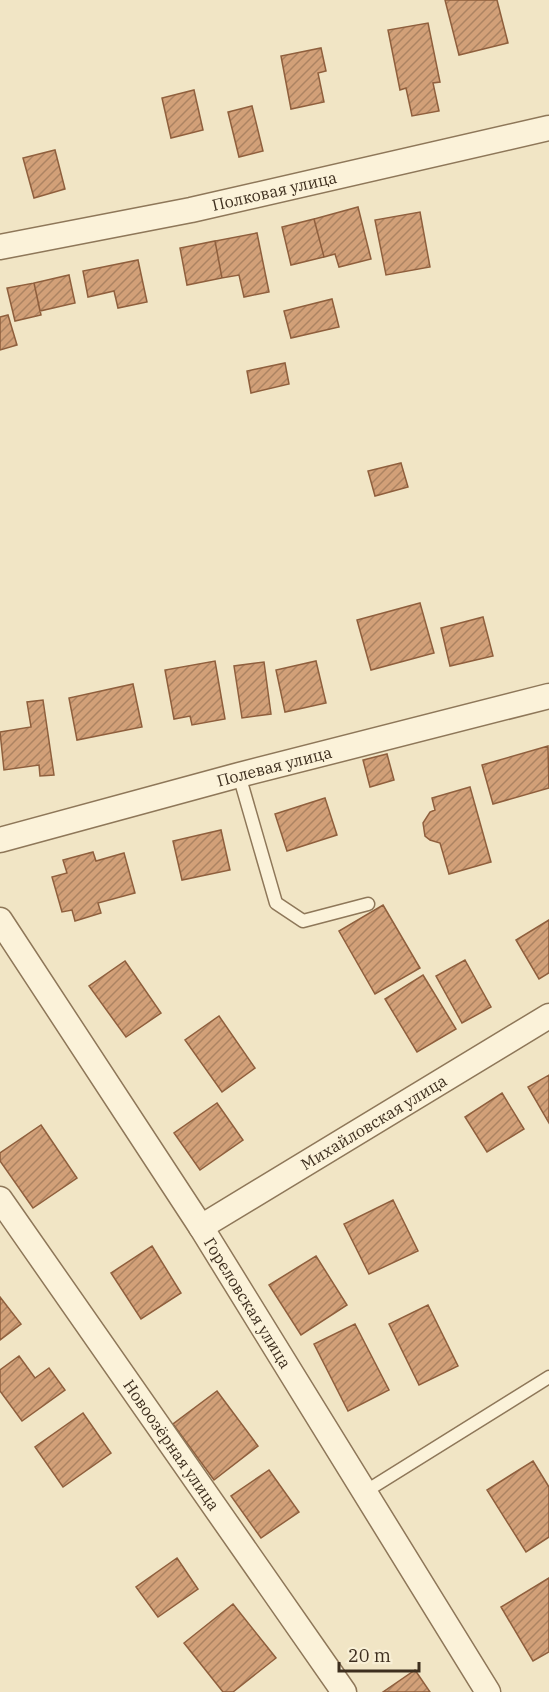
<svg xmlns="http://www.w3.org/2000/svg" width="549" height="1692" font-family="'IBM Plex Serif',serif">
	<defs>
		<pattern id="building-hatch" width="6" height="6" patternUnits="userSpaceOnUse" patternTransform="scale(1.5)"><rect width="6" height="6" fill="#d2a078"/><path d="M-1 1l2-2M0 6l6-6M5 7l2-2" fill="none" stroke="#ac8362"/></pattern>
	</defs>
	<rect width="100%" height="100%" fill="#f1e5c5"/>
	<path fill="url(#building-hatch)" stroke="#8f5f3d" stroke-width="1.5" d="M445 0H497L508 43 459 55Z
		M428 23 440 82 433 83 439 111 412 116 406 88 400 90 388 30Z
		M321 48 326 71 318 73 324 102 291 109 281 56Z
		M194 90 203 130 171 138 162 98Z
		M252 106 263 151 239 157 228 112Z
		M55 150 65 189 34 198 23 158Z
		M358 207 371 259 339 267 335 254 324 257 314 219Z
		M420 212 430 267 386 275 375 220Z
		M314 219 324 257 291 265 282 227Z
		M257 233 269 292 244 297 239 275 222 278 215 241Z
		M215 241 222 278 187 285 180 248Z
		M138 260 147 302 118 308 114 291 88 297 83 271Z
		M69 275 75 303 40 311 34 283Z
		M34 283 41 315 15 321 7 288Z
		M332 299 339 327 291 338 284 311Z
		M8 315 17 345 0 350V317Z
		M285 363 289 384 251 393 247 371Z
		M401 463 408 487 375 496 368 471Z
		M420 603 434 653 371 670 357 620Z
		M483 617 493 656 450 666 441 628Z
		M215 661 225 719 192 725 190 716 174 719 165 670Z
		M316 661 326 703 285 712 276 670Z
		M264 662 271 714 242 718 234 666Z
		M133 684 142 727 77 740 69 698Z
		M43 700 54 775 40 776 39 765 4 770 0 732 31 727 27 702Z
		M548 746 549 788 493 804 482 765Z
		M387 754 394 780 370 787 363 760Z
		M470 787 491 862 449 874 440 843 430 840 425 836 423 823 430 812 435 810 432 798Z
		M325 798 337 835 287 851 275 814Z
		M221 830 230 870 182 880 173 841Z
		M93 852 96 861 124 853 135 893 98 903 101 913 75 921 72 910 62 912 52 877 67 873 63 860Z
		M383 905 420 968 375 994 339 931Z
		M549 920V973L539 979 516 940Z
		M465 960 491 1007 462 1023 436 976Z
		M125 961 161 1013 126 1037 89 986Z
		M423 975 456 1029 417 1052 385 999Z
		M219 1016 255 1068 222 1092 185 1040Z
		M549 1075V1123L528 1087Z
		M502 1093 524 1129 487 1152 465 1117Z
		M217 1103 243 1140 200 1170 174 1133Z
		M41 1125 77 1178 33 1208 0 1161V1153Z
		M393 1200 418 1251 369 1274 344 1224Z
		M152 1246 181 1293 141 1319 111 1273Z
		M316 1256 347 1305 301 1335 269 1285Z
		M0 1297 21 1324 0 1340Z
		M428 1305 458 1366 419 1385 389 1324Z
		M355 1324 389 1390 348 1411 314 1344Z
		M19 1356 35 1378 49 1368 65 1390 22 1421 0 1391V1370Z
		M217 1391 258 1446 214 1480 173 1424Z
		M83 1413 111 1453 63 1487 35 1447Z
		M533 1461 549 1487V1537L526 1552 487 1490Z
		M269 1470 299 1512 261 1538 231 1496Z
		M177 1558 198 1589 158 1617 136 1587Z
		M549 1578V1652L533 1661 501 1607Z
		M233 1604 276 1658 233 1692H223L184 1643Z
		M415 1670 430 1692H383Z"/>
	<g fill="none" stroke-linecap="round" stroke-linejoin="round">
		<g stroke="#8e7759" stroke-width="15">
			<path id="lane" d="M239 775 276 903 303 921 368 904
				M363 1493 549 1377"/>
		</g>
		<g stroke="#8e7759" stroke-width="27">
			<g id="street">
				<path id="s1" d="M0 247 191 210 549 128"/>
				<path id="s2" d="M0 840 239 775 549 696"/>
				<path id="s3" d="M0 920 201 1227 488 1692"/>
				<path id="s4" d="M0 1199 344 1692"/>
				<path id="s5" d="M201 1227 549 1016"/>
			</g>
		</g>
		<use href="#lane" stroke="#fbf2d9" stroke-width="12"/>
		<use href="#street" stroke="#fbf2d9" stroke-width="24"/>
	</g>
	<g text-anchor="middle" stroke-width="4.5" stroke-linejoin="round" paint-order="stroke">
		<g font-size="16" fill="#3d2e1e" stroke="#f8efd5">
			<text dy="6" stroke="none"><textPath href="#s1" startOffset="280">Полковая улица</textPath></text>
			<text dy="6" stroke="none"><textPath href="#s2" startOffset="284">Полевая улица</textPath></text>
			<text dy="6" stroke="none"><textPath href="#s5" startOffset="202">Михайловская улица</textPath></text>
			<text dy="6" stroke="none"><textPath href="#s3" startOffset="456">Гореловская улица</textPath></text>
			<text dy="6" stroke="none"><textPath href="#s4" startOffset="300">Новоозёрная улица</textPath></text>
		</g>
	</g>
	<path d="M339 1662v9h80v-9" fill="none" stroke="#3d2e1e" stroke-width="3"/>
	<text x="348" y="1662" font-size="18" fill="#3d2e1e" stroke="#f8efd5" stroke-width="4.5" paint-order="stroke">20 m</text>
</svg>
